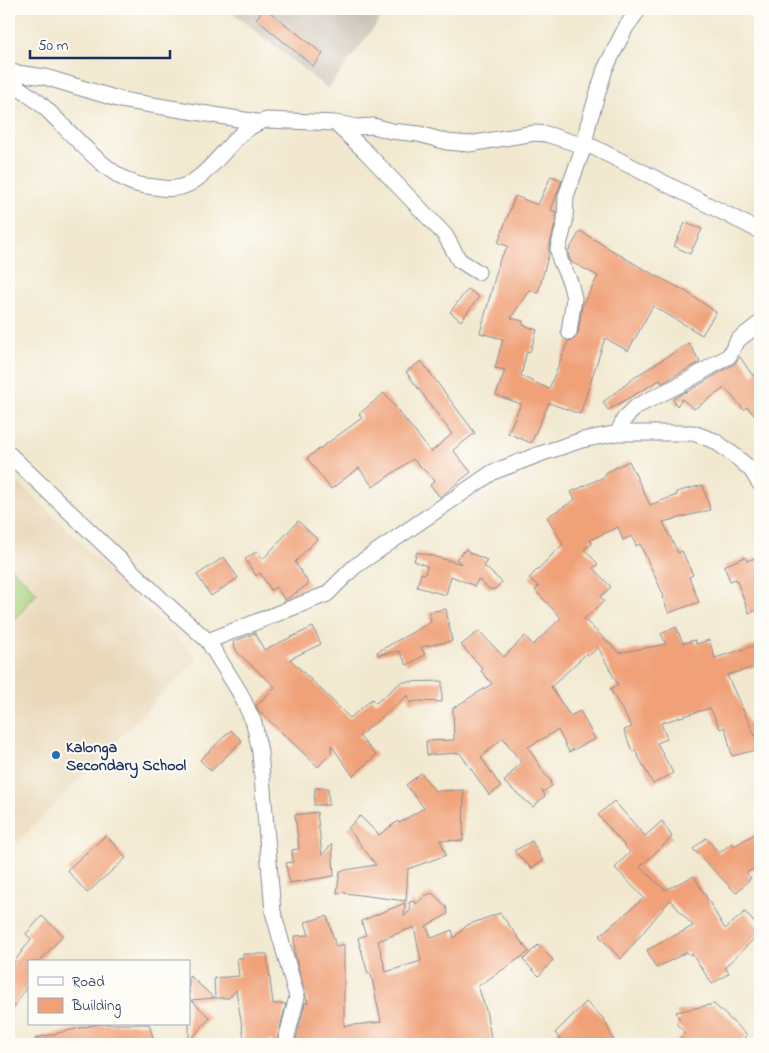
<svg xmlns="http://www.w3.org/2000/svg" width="769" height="1053" font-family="'Indie Flower',sans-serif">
	<rect width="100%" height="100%" fill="#fdfcf7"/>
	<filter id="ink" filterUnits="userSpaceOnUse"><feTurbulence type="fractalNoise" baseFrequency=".02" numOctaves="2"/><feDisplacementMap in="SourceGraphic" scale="10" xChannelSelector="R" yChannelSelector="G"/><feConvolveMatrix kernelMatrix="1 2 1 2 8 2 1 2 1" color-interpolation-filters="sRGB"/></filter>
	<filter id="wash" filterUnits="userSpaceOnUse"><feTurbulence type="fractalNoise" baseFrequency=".0096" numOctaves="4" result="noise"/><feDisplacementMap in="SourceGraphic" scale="20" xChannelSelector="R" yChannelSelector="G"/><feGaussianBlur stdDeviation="1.12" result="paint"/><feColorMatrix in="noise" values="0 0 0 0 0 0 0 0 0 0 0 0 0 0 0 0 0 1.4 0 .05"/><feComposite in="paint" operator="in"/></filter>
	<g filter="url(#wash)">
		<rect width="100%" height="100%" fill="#f1e8cf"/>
		<path fill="#ead8ba" d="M9 473 197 658 9 851Z"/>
		<path fill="#cac3b8" d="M228 9H388L328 89Z"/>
		<path fill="#a9d17c" stroke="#62806d" d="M9 566 37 593 9 626Z"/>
		<g id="blocks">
			<path fill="#f0a178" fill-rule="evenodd" d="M264 9H266L323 54 313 66 256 19Z
				M551 176 562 180 551 210 556 212V221L549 247V253L538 293 529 290 511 318 523 321V325L537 330 530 352 527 351 521 376 549 389 568 341 573 340 578 334 582 306 598 276 571 262 569 257 568 252 580 231 640 267 685 291 716 312 702 335 653 306 628 351 605 338 580 414 549 403 531 443 508 433 521 404 496 395 505 370 495 368 503 339 480 333 500 259 508 246 498 243 515 196 538 205Z
				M685 223 702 229 690 254 674 246Z
				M468 289 479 297 461 321 450 312Z
				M689 343 700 362 662 383 660 380 608 410 603 402 638 375Z
				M740 357 753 376 760 365V422L747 407 744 410 725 388 694 409 682 399 677 406 673 399 687 391 686 393 734 364Z
				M421 361 475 433 453 450 471 472 440 497 430 485 435 481 413 459 373 487 359 468 331 489 307 458 362 418 359 414 384 393 431 452 452 434 406 372Z
				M629 461 650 505 677 495 676 492 703 485 710 510 663 522 678 553 682 551 693 575 689 577 699 602 669 613 662 597 664 596 640 544 636 546 632 536 623 540 618 527 590 540 592 544 584 549 598 564 593 568 611 587 600 597 604 601 584 619 619 653 666 644 661 634 676 627 683 643 695 640 696 644 709 640 715 658 760 644V662L753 664 754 667 727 675 755 736 760 734V749L732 756 725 727 720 729 710 708 661 723 667 739 657 743 673 773 653 784 635 750 632 751 624 730 632 727 610 689 618 685 598 647 589 656 587 653 551 687 570 716 580 711 595 739 569 752 558 730 528 747 544 773 551 781 550 783 552 786 543 792 542 790 545 796 533 807 504 782 521 762 503 738 481 757 501 787 489 795 460 753 427 755 426 741 454 740 453 708 492 684 481 671 483 669 461 645 479 631 504 657 525 636 533 645 561 618 535 590 539 587 529 578 563 544 547 517 575 500 571 492 606 476 605 473Z
				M298 521 317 539 295 562 309 584 285 600 276 587 271 590 260 573 256 576 245 559 257 551 263 559Z
				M466 549 470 553 487 560 484 566 502 582 495 589H489L478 579 475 586 451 576 446 595 417 587 421 573 425 574 427 566 414 561 417 552 462 564 456 559Z
				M760 556V609L749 613 736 579 730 581 724 566 745 557 747 561Z
				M224 557 238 578 211 596 197 575Z
				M446 609 452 641 421 647 425 655 407 665 399 651 378 655 377 652 431 622 429 612Z
				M313 627 321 644 290 659 350 718 372 699 376 703 401 682 442 681V702L417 701 410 703 408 695 359 736 376 755 353 776 331 745V753L318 767 258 710 256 706 275 687 237 652 233 642 255 633 264 650Z
				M231 730 242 741 211 771 200 760Z
				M421 773 435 791 464 790 463 841 440 840 446 855 408 869 406 901 345 893V892L337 893 340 871 376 865 348 828 360 816 379 835 398 821 399 823 424 808 406 785Z
				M315 788H328L329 805H314Z
				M614 801 645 836 662 821 672 837 640 867 665 890 694 876 725 929 745 912 760 929V933L725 967 729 973 712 984 692 954 690 955 687 952 656 968 647 950 693 926 670 900 621 959 599 936 644 898 615 868 630 852 598 815Z
				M317 812 322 855 332 844 334 876 289 883 286 863 293 862 292 850 299 849 295 815Z
				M760 831V865L746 873 751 878 736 893 693 849 706 838 719 853 732 843 734 846Z
				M106 835 126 858 87 893 67 870Z
				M532 841 543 861 531 868 514 851Z
				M432 893 446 906 448 914 426 926 432 938 452 930 454 938 467 925 500 913 529 952 478 986 486 1010 492 1044H295L305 1003H308L295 955 294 936 309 935 305 922 327 916 336 947 344 944V1026L381 1022 371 974H368L358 938 366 935 361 921 405 903 404 916 411 910 409 902 415 901 416 904 425 896ZM414 927 421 961 386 972 378 941Z
				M42 916 63 935 39 962H29V983L9 1015V969L31 939 26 934Z
				M538 945 553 960 539 976 523 960Z
				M243 954H267L273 1004H286L276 1044H273L272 1041 245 1044 236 990 229 998H215L214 978 239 976 237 958H243Z
				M189 975 214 998 191 1000 210 1018 189 1041Z
				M586 1002 604 1019 615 1044H564L555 1033Z
				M714 1004 747 1035 738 1044H674L685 1033 676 1023 680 1020 676 1012Z
				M98 1024H149L155 1044H37L36 1038Z"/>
		</g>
	</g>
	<g filter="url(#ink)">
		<use href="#blocks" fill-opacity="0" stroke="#868c96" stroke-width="1"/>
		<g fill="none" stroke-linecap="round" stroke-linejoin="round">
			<g stroke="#868c96" stroke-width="17">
				<path id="street" d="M9 72 45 77 121 100 257 122
					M9 81C20 89 33 97 43 106 67 128 106 175 136 184 142 186 149 186 155 187 172 190 184 189 198 178 222 160 237 127 267 120L335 123 357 127 373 126 391 131 419 134 447 142 469 144 535 133 546 134 584 146 593 147 760 231
					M335 123 366 152 445 235 459 260 478 272
					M569 332 574 298 570 282 560 260 558 249 565 222 566 196 584 146 588 125 605 69 626 27 639 9
					M618 433 624 419 637 406 685 382 729 356 738 340 760 323
					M9 454 160 598 208 641 327 594 354 567 493 472 540 454 582 440 618 433H693L715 441 739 459 751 470 760 484
					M208 641 240 693 254 723 260 752 273 912 297 997 285 1044"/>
			</g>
			<use href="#street" stroke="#fff" stroke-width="15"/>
		</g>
	</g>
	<circle fill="#1f6fb2" stroke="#fdfcf7" stroke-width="2" cx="56" cy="755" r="5"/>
	<g text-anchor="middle" stroke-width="4" stroke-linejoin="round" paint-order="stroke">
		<g font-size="16" font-weight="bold" fill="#1b2f5e" stroke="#fdfcf7" text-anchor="start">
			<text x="66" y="752">Kalonga<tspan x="66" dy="18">Secondary School</tspan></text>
		</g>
	</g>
	<rect width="769" height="1053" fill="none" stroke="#fdfcf7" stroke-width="30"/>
	<rect x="28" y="960" width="162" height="65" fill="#fdfcf7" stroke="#a3aaba"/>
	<rect x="38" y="977" width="25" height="8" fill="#ffffff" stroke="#a3aaba"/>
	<text x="72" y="986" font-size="15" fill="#1b2f5e">Road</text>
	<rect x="38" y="998" width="25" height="15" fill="#f0a178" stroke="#a3aaba"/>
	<text x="72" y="1010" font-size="15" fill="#1b2f5e">Building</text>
	<path d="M30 50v8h140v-8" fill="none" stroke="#1b2f5e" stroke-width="2.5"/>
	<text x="38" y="50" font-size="15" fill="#1b2f5e" stroke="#fdfcf7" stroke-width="4" paint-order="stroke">50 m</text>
</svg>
